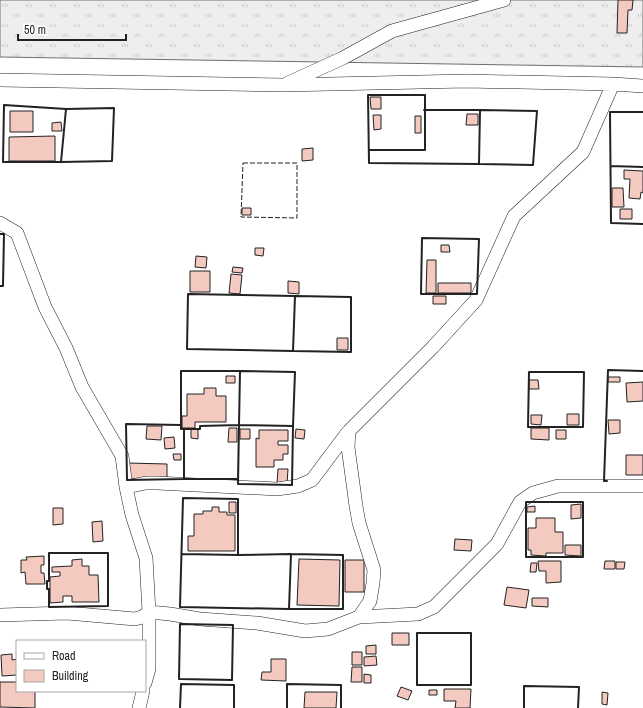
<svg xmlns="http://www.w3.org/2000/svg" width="643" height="708" font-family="'Archivo Narrow',sans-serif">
	<defs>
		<pattern id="grass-tufts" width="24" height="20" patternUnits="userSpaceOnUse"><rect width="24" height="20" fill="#eee"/><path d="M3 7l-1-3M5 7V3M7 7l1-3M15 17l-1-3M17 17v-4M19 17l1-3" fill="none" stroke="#ccc"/></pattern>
	</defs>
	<rect width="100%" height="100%" fill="#fff"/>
	<path fill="url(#grass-tufts)" stroke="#6f6f6f" d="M0 0H643V67L0 57Z"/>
	<path fill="#f3c9c0" stroke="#222" d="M618 0H633L632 10H628L627 33H617Z
		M370 97H381V109H371Z
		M10 111H33V132H10Z
		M467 114H478V125H466Z
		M373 115H381V129L374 130Z
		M415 116H421V133H415Z
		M61 122 62 131H52V123Z
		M55 136V161H9V137Z
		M313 148V160L302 161V149Z
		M624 170 643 171V193L641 192 640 199 629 198 630 179H624Z
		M612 188H623L624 207H612Z
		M242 208H251V215H242Z
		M620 209H632V219H620Z
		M441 245H449L450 252H441Z
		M255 248H264L263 256 255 255Z
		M196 256 207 257 206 268 195 267Z
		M427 260H436V293H426Z
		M233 267 243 268 242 273 232 272Z
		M190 271H210V292H190Z
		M231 274 242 275 240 294 229 293Z
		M288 281 299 282V294L288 293Z
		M438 283H471V293H438Z
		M433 296H446V304H433Z
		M337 338H348V350H337Z
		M226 376H235V383H226Z
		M608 377H620V382H608Z
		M529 380H538L539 389H529Z
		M643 382V401L627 402 626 383Z
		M204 388H216V396H226V422H195V428H182V416H187V394H204Z
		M567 414H579V425H567Z
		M531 415H542L541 425 531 424Z
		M608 420H620V433L609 434Z
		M147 426H162L161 440 146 439Z
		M229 428H237V442H228Z
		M531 428H549V440L531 439Z
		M191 429H198V439L191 438Z
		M240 429H250V439H240Z
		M296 429 305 430 304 439 295 438Z
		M259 430H288V441H278V445H288V454H283V460H274V467H256V438L259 439Z
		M556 430H566V439H556Z
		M174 437 175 448 165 449 164 438Z
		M173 454H181V460H174Z
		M626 455H643V475H626Z
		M128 463 167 464V479H128Z
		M278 469H288L287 484H277Z
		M229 502H236V513H229Z
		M581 504V518L571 519V505Z
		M535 506V512H527V507Z
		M212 507H219V512H227V515H235V551H188V536H194V514H203V511H212Z
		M53 508H63V524L53 525Z
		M536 518H555V532H563V553H546V556L531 555V550H528V528H536Z
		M102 521 103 541 93 542 92 522Z
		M455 539 472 540 471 551 454 550Z
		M565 545H581V556L565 555Z
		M44 556V565H41V573H44L45 584H26L25 572 21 573V560H27L26 557Z
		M82 559V566H89V575H98L99 602H72V596H63V602L50 603V577L60 576V572H52V567L72 566V560Z
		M299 559 340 560 339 606 297 605Z
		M345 560H364V592H345Z
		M538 561H561V582L546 583V571H539Z
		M605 561H615V569H604Z
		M616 562H625L624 569H616Z
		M531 563H537L536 572H530Z
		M507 587 529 590 526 608 504 605Z
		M532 598H548V607L532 606Z
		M392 633H409V645H392Z
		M376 645V654H366V646Z
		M352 652H362V665H352Z
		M12 654V660L17 659V675L2 676 1 655Z
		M376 656 377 665 364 666V657Z
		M271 659H286V681L261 680 262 672H271Z
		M352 667H362V682H351Z
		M364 674 371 675V683H364Z
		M0 682H17V691H35V708L0 707Z
		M401 687 412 691 408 700 397 696Z
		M444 689H471L470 708H455L456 701H444Z
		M429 690H437V695H429Z
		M305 692H337L336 708H304Z
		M602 692 608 693 607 705 602 704Z"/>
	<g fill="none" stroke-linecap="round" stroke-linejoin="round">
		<g stroke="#222" stroke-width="14">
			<path id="street" d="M0 80 284 85 466 81 613 84 643 86
				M288 83 343 58 392 31 504 0
				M0 223 17 233 45 307 66 348 82 387 122 456 126 487 132 515 146 558 149 612V669L145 683
				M126 487 146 483H157L277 489 298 486 312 480 348 432
				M0 615 67 613 135 619 142 617 149 612 170 614 200 619 257 623 305 631 328 629 359 617 370 601 373 583 374 570 359 523 356 506 348 447 349 431 433 347 476 300 514 216 583 152 613 84
				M359 617 418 614 434 607 497 544 520 502 533 493 558 486H643
				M139 708 143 691"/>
		</g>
		<use href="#street" stroke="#fff" stroke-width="13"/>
		<path stroke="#222" stroke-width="1" stroke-dasharray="5 2" stroke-linecap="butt" d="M243 163H297V218L241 217Z"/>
		<path stroke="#222" stroke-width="2" d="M4 105 66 109 61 162H3Z
			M643 112H610L611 223 643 224
			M370 150H425V95H368L369 163 479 164 480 110H424
			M61 162 112 161 114 108 66 109
			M479 164 533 165 537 111 480 110
			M611 166 643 167
			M0 234H4L3 286H0
			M422 238 479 239 477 294H421Z
			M188 294 295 296 293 351 187 349Z
			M293 351 351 352V297L295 296
			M181 371H240L239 425 200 426V429H181Z
			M240 371 295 372 293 426
			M529 372H584L583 427H528Z
			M126 424 181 425V429H184V479L127 480Z
			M239 425 293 426 292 485 238 484Z
			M239 425 238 479H184V429H200V426Z
			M607 481H604L608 370 643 371
			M526 502H583V557H526Z
			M49 553H108V606L49 607V589H47V581H49Z
			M182 554 238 555V499L183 498 180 607 289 609 291 554 238 555
			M289 609H343V555L291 554
			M180 624 233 625 232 680 179 679Z
			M417 633H471V685H417Z
			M180 708 181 684 234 685V708
			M287 708V684L341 685V708
			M524 708V686L579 687 578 708"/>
	</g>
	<rect x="16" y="640" width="130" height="52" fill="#ffffff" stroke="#a7a7a7"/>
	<rect x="24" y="653" width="20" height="6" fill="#ffffff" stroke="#a7a7a7"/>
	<text x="52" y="660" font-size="12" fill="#222222">Road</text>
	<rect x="24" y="670" width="20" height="12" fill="#f3c9c0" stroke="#a7a7a7"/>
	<text x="52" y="680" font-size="12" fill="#222222">Building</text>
	<path d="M18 34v6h108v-6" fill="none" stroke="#222222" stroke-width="2"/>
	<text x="24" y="34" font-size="12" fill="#222222" stroke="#ffffff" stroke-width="3" paint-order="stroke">50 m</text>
</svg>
